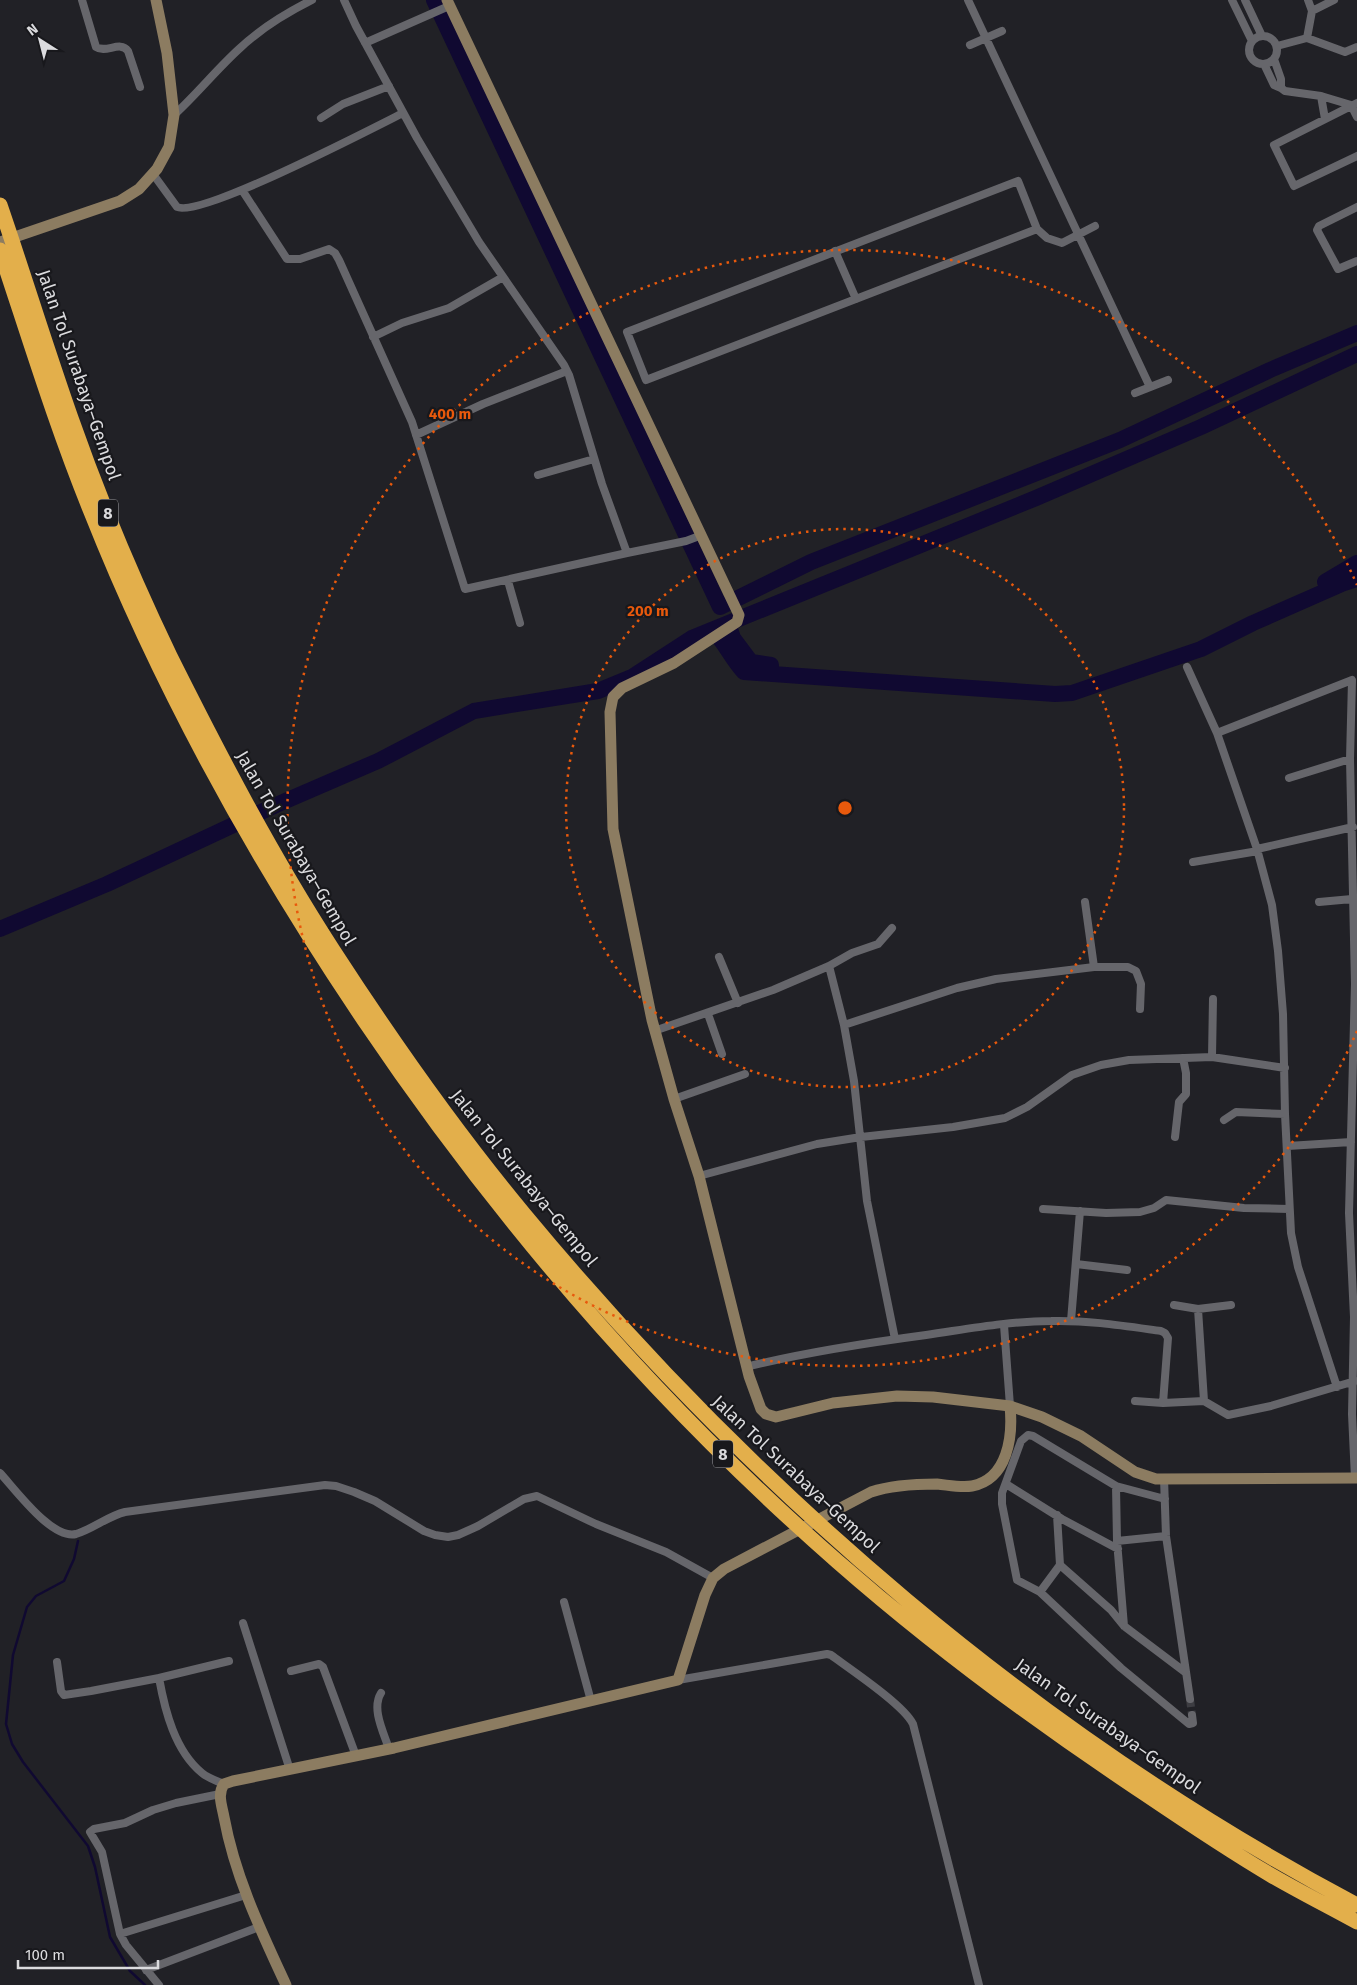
<svg xmlns="http://www.w3.org/2000/svg" width="1357" height="1985" font-family="'Fira Sans',sans-serif">
	<rect width="100%" height="100%" fill="#212126"/>
	<g fill="none" stroke-linecap="round" stroke-linejoin="round">
		<path stroke="#100931" stroke-width="2.5" d="M78 1541 74 1559 64 1581 36 1596 27 1607 13 1655 6 1724 12 1744 23 1762 88 1846 95 1867 110 1937 130 1971 145 1985"/>
		<path stroke="#100931" stroke-width="16" d="M434 0 720 607 811 562 1120 440 1270 370 1357 333
			M1325 582 1357 563
			M729 626 733 638 751 662 771 665
			M713 630C725 643 732 659 744 672L1055 694 1072 693 1201 649 1253 623 1344 583 1357 579
			M0 929 107 884 276 805 378 761 474 711 598 691 632 677 692 638 1036 498 1201 427 1357 354"/>
		<path stroke="#3d3d42" stroke-width="8" stroke-dasharray="8 4" stroke-linecap="butt" d="M1190 1699 1192 1715"/>
		<path stroke="#66666b" stroke-width="8" d="M82 0 96 47C106 54 120 40 128 51L140 87
			M344 0 356 26 417 138 479 242 564 365 569 375 602 484 627 553 686 541 702 535
			M968 0 1150 387
			M1232 0 1252 41
			M1245 0 1262 36
			M1312 11 1334 0
			M1249 50a14 14 0 1 1 28 0a14 14 0 1 1-28 0Z
			M1307 38 1312 11 1308 0
			M365 43 449 6
			M970 45 1002 31
			M1277 46 1307 38 1345 52 1357 47
			M1264 64 1274 85 1281 88V79L1274 59
			M1281 88 1285 91 1321 96 1351 105 1357 117
			M1321 96 1325 119
			M1357 103 1274 145 1294 186 1357 156
			M174 115C197 94 216 70 239 49 260 29 286 13 312 0
			M321 118 343 104 389 86
			M153 174 177 207C200 218 373 128 403 113
			M1018 181 1037 229 646 380 627 332Z
			M242 190 287 259H300L329 249 335 253 339 260 412 422 465 589 627 553
			M1357 207 1319 226 1317 230 1338 269 1357 261
			M1037 229 1047 238 1062 243 1095 226
			M835 251 856 299
			M373 337 402 323 449 308 503 277
			M1135 393 1168 380
			M416 435 483 404 567 371
			M538 475 594 459
			M508 581 520 623
			M1187 667 1217 733
			M1289 778 1350 759
			M1257 849 1353 827
			M1193 862 1258 851
			M1085 902 1094 967
			M1319 902 1352 899
			M719 957 738 1003
			M829 966 844 1025 854 1081 867 1201 895 1339
			M708 1014 722 1054
			M844 1025 957 988 996 979 1094 967H1128L1136 971 1141 984 1140 1009
			M654 1031 773 990 829 966 852 953 878 944 892 928
			M1212 1057 1213 999
			M674 1099 745 1074
			M1224 1120 1236 1112 1285 1114
			M1175 1137 1179 1102 1186 1094V1073L1183 1058
			M1288 1146 1351 1142
			M699 1176 817 1144 861 1137 953 1127 1005 1118 1027 1107 1072 1075 1101 1065 1129 1060 1212 1057 1285 1068
			M1043 1209 1106 1213 1140 1212 1154 1208 1166 1200 1244 1208 1289 1209
			M1076 1264 1127 1270
			M1174 1305 1198 1309 1231 1305
			M1198 1309 1204 1401
			M1071 1321 1080 1211
			M1004 1325 1010 1406
			M746 1367C806 1352 866 1343 926 1335 968 1329 1009 1321 1051 1321 1088 1320 1125 1326 1161 1331L1165 1333 1168 1338 1163 1403
			M1337 1387 1298 1267 1291 1233 1285 1114 1283 1014 1278 951 1272 905 1257 849 1217 733 1352 680 1350 759 1355 984 1349 1213 1354 1317 1352 1414 1355 1478
			M1135 1401 1163 1403 1204 1401 1228 1415 1271 1406 1355 1381
			M0 1473C15 1489 52 1540 76 1534 93 1529 108 1516 125 1512L325 1485 336 1486 354 1492 375 1501 424 1531 435 1535 448 1537 458 1535 478 1526 524 1499 537 1496 596 1524 666 1552 713 1578
			M1164 1478 1166 1536 1190 1699
			M1006 1484 1062 1519 1118 1549
			M1116 1486 1117 1541 1124 1626
			M1165 1499 1116 1486 1033 1436 1028 1435 1021 1441 1002 1493V1504L1017 1580 1040 1592 1121 1668 1189 1724 1193 1723 1192 1715
			M1117 1541 1166 1536
			M1060 1565 1111 1610 1124 1626 1185 1672
			M1040 1592 1060 1565 1057 1515
			M564 1602 591 1701
			M243 1623 290 1770
			M57 1662 61 1691 64 1695 91 1691 159 1678C165 1711 175 1751 202 1773 208 1778 217 1781 224 1784
			M291 1671 319 1664 323 1667 356 1756
			M159 1678 229 1661
			M678 1680 827 1654 831 1655C850 1669 904 1705 913 1724L979 1985
			M381 1693C371 1709 384 1733 389 1749
			M120 1934 246 1895
			M146 1970 259 1927
			M159 1985 126 1945 120 1934 102 1852 90 1832 94 1829 125 1823 153 1810 176 1803 220 1794"/>
		<path stroke="#8c7c61" stroke-width="11" d="M447 0 739 615 737 622 674 663 622 688 613 697 610 712 613 829 652 1020 674 1099 699 1176 749 1376 761 1409 766 1414 776 1417 833 1403 897 1396 933 1397 1010 1406 1042 1417 1081 1436 1135 1472 1156 1479 1357 1478
			M0 242 120 201 139 189 157 169 169 147 174 115 167 53 156 0
			M286 1985C261 1931 235 1877 224 1817 222 1806 217 1794 224 1784L233 1781 394 1748 678 1680 705 1595 713 1578 724 1569 871 1492C892 1485 915 1484 937 1484 948 1485 961 1488 972 1486 1008 1479 1013 1436 1010 1406"/>
		<path stroke="#e3af4b" stroke-width="15" d="M0 205C24 275 46 347 71 418 99 498 133 579 170 656 220 756 272 856 333 950 392 1041 455 1131 524 1214 755 1493 1036 1735 1357 1905
			M0 250C29 337 56 426 91 512 162 691 256 860 364 1020 499 1220 656 1403 838 1562 927 1640 1022 1711 1120 1777 1169 1810 1218 1844 1269 1874 1298 1891 1328 1906 1357 1922"/>
	</g>
	<g fill="none" stroke="#e8590c" stroke-width="2.5" stroke-dasharray="2.5 5">
		<circle cx="845" cy="808" r="279"/>
		<path d="M1357 1031A558 558 0 1 1 1357 585"/>
	</g>
	<g text-anchor="middle" stroke-width="4.5" stroke-linejoin="round" paint-order="stroke">
		<g fill="#18181c" stroke="#a0a0a4" stroke-width="1">
			<rect x="98" y="499.5" width="20" height="27" rx="4"/>
			<rect x="713" y="1440.5" width="20" height="27" rx="4"/>
		</g>
		<g font-size="16" font-weight="bold" fill="#dbdbde">
			<text x="108" y="519">8</text>
			<text x="723" y="1460">8</text>
		</g>
		<g font-size="18" fill="#dbdbde" stroke="#18181c">
			<text transform="translate(79 375) rotate(71)" y="6">Jalan Tol Surabaya–Gempol</text>
			<text transform="translate(296 848) rotate(60)" y="6">Jalan Tol Surabaya–Gempol</text>
			<text transform="translate(524 1178) rotate(51)" y="6">Jalan Tol Surabaya–Gempol</text>
			<text transform="translate(796 1474) rotate(43)" y="6">Jalan Tol Surabaya–Gempol</text>
			<text transform="translate(1108 1726) rotate(35)" y="6">Jalan Tol Surabaya–Gempol</text>
		</g>
	</g>
	<circle cx="845" cy="808" r="8" fill="#e8590c" stroke="#18181c" stroke-width="2.5"/>
	<g font-size="15" text-anchor="middle" font-weight="bold" fill="#e8590c" stroke="#18181c" stroke-width="4.5" stroke-linejoin="round" paint-order="stroke">
		<text x="450" y="419">400 m</text>
		<text x="648" y="616">200 m</text>
	</g>
	<g transform="translate(40 40) rotate(324)" stroke="#18181c" stroke-width="4" paint-order="stroke">
	<path d="M0-4L9 19L0 12L-9 19Z" fill="#dbdbde"/>
	<text y="-8" font-size="14" font-weight="bold" text-anchor="middle" fill="#dbdbde">N</text>
	</g>
	<path d="M18 1960v8h140v-8" fill="none" stroke="#dbdbde" stroke-width="2.5"/>
	<text x="25" y="1960" font-size="15" fill="#dbdbde" stroke="#18181c" stroke-width="4" paint-order="stroke">100 m</text>
</svg>
